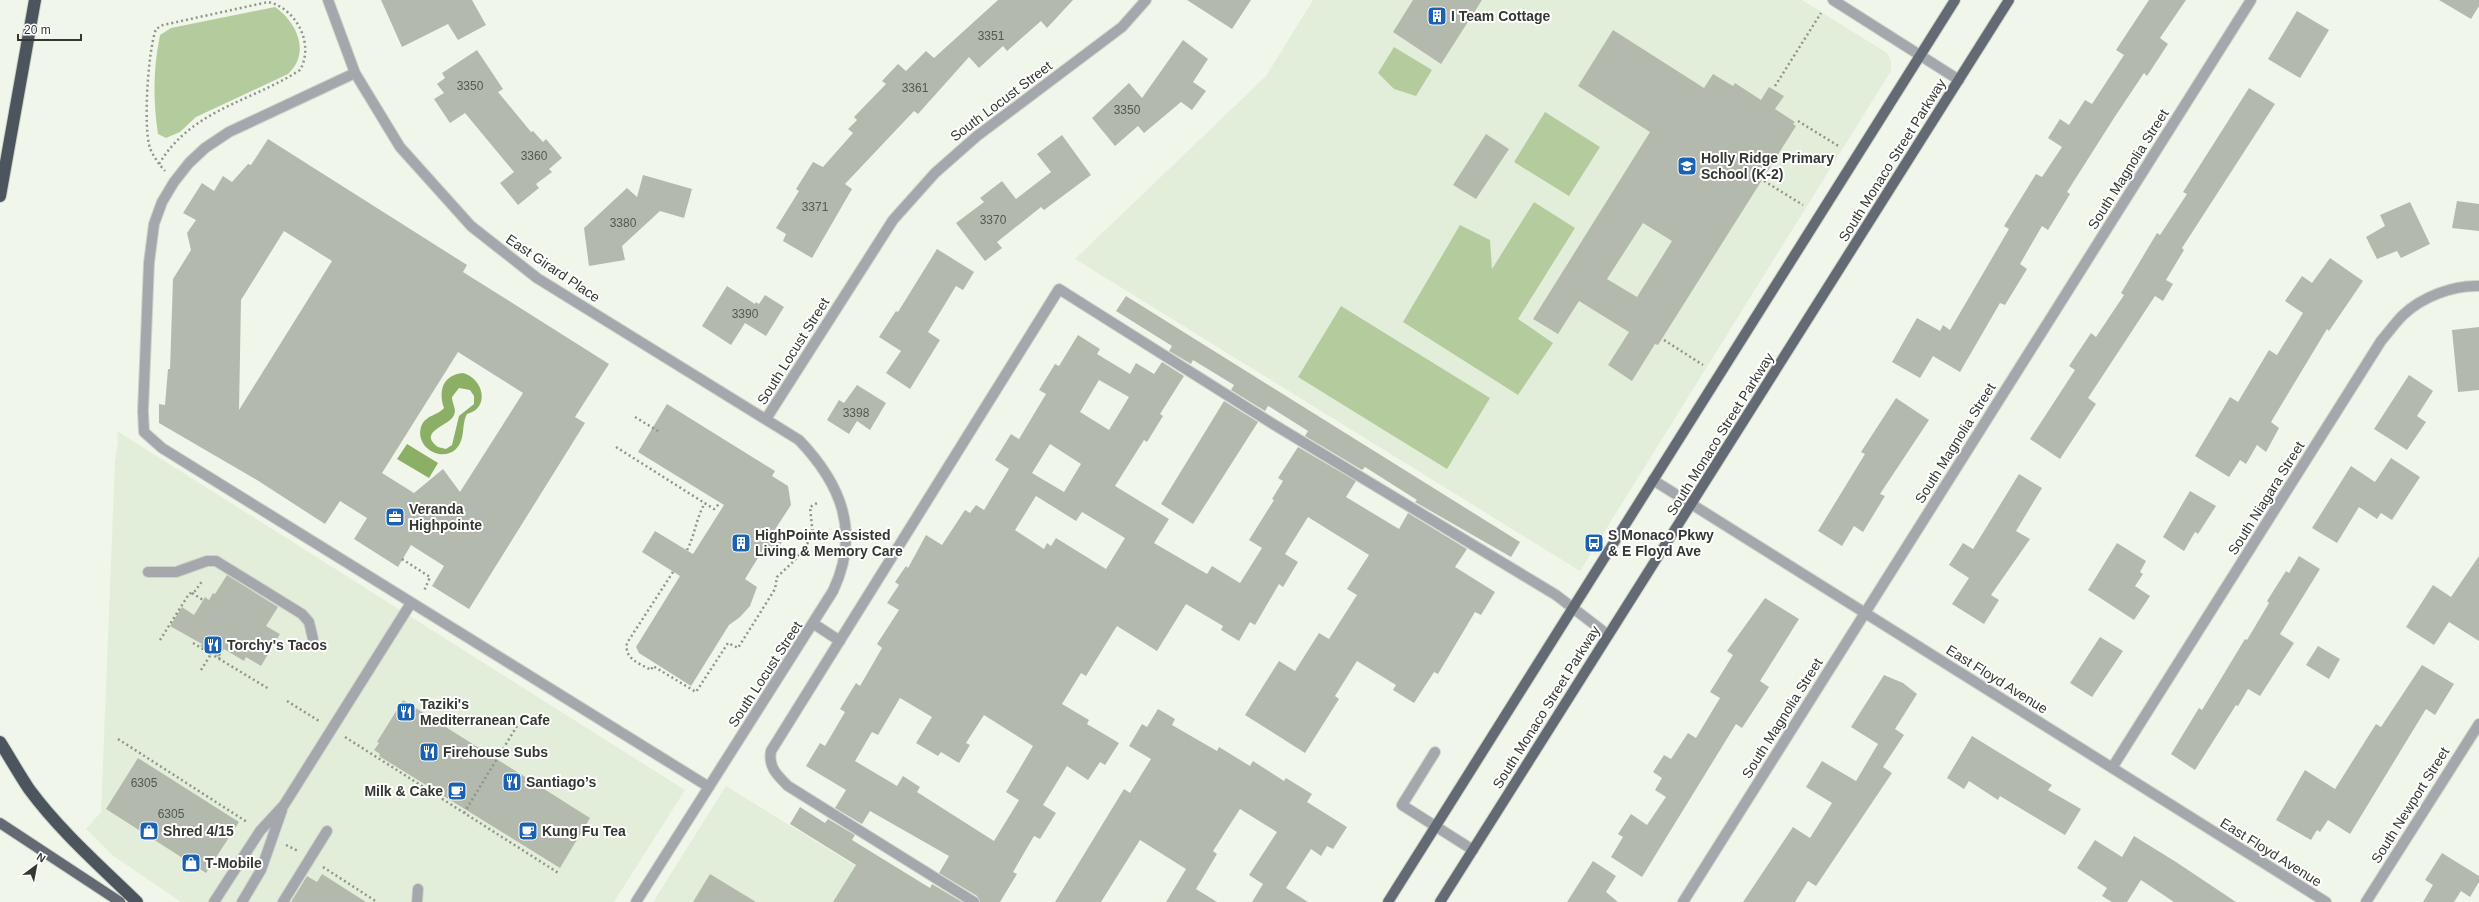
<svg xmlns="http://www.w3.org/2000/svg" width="2479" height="902" font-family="Helvetica,sans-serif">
	<rect width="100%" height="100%" fill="#f0f7ea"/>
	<path fill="#e3eeda" d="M1313 0H1802L1887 53 1891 61V71L1580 571 1075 259 1266 76Z
		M117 431 685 790 614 902H181L112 855 86 829 101 812 115 461 118 441Z
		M726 786 914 902H653Z"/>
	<path fill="#b4cc9d" d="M275 7C297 22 311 53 288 74L196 117 180 132 166 138 158 134C153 101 153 69 160 35L171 28Z
		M1394 47 1432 70 1416 96 1394 89 1378 73Z
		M1545 112 1600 147 1569 196 1514 162Z
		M1534 202 1575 228 1518 319 1553 343 1518 395 1403 322 1460 225 1490 240 1492 269Z
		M1341 306 1490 398 1447 469 1298 377Z"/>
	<path fill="#8bb065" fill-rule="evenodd" d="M463 373C483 378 491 408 467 414 461 425 466 439 456 449 441 463 415 447 421 427 425 415 437 416 444 408 438 390 443 375 463 373ZM459 388 470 390 474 396V404L459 416 452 445 446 449 438 447C417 431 450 426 454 415 457 409 452 404 452 397Z
		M407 444 438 463 429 478 397 459Z"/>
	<path fill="#b3baad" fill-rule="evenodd" d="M381 0H472L486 25 458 40 448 24 402 47Z
		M998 0H1073L1047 28 1041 21 1007 51 1003 46 979 68 969 57 918 114 914 111 845 184 852 189 812 258 783 241 786 234 776 228 799 191 796 189 813 162 823 167 853 133 848 129 857 120 854 117 886 84 882 81 898 64 906 71 926 51 934 58Z
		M1187 0H1251L1232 29Z
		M1413 0H1482L1441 64 1393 32Z
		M2149 0H2186L2160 38 2168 44 2147 76 2144 73 2114 118 2067 192 2070 194 2048 230 2042 226 2020 264 2027 269 2005 305 2000 303 1960 372 1933 356 1920 378 1892 362 1917 318 1940 331 1943 325 1950 330 2009 229 2004 226 2036 174 2042 177 2062 147 2048 138 2060 119 2069 125 2085 100 2092 104 2124 55 2116 50Z
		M2439 0H2479V6L2471 19Z
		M2297 11 2329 30 2300 78 2268 59Z
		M1613 30 1704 88 1713 74 1733 86 1735 83 1761 100 1769 87 1784 96 1775 109 1795 122 1793 124 1796 126 1658 345 1655 344 1632 381 1608 365 1629 332 1579 301 1558 334 1533 319 1650 132 1578 86ZM1643 223 1672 241 1637 297 1607 279Z
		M1183 40 1208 59 1193 82 1206 91 1192 110 1181 102 1144 133 1138 126 1115 146 1092 118 1129 83 1142 98Z
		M477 50 503 89 498 92 531 132 533 131 543 142 546 139 562 158 549 169 552 172 536 184 539 188 518 205 500 183 514 172 465 113 450 123 434 99 444 93 437 84 445 78 442 73Z
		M2249 88 2275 104 2182 248 2184 250 2166 280 2173 284 2163 301 2155 296 2088 398 2096 404 2060 459 2030 439 2075 370 2069 366 2091 333 2096 337 2124 295 2121 293 2157 233 2160 235 2187 194 2183 192Z
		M1486 134 1509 149 1476 199 1453 185Z
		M1062 135 1091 175 1044 210 1041 207 997 242 1002 248 985 261 956 223 984 202 980 198 1002 181 1016 199 1051 172 1037 154Z
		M268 139 467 265 463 272 609 364 575 417 585 423 469 609 432 586 444 566 411 545 398 567 354 539 367 518 340 501 325 524 257 480 159 423V404L165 405 168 369H170L173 279 191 250 187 233 196 220 183 213 202 183 214 191 223 176 232 182 248 164 251 165ZM284 231 332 261 239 410 241 300ZM458 352 523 393 460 492 443 469 414 493 382 473Z
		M643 175 692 189 684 218 660 211 622 246 625 260 589 266 584 228 627 188 637 197Z
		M2457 201 2479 204V231L2452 228Z
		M2410 202 2430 244 2401 258 2397 251 2377 259 2366 237 2385 226 2380 215Z
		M937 249 974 272 963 290 956 286 928 332 940 340 910 389 886 373 901 351 879 337 896 311 898 312Z
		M2330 258 2363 281 2329 331 2327 329 2271 422 2279 428 2266 452 2257 445 2246 464 2240 460 2229 477 2195 456 2230 397 2238 402 2269 350 2277 355 2303 313 2285 301 2302 276 2312 283Z
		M727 286 755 304 756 302 759 304 765 295 784 307 766 336 745 323 731 345 702 326Z
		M1126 296 1520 542 1511 557 1415 502 1417 500 1365 467 1362 470 1305 436 1308 431 1270 407 1268 406 1265 411 1231 390 1234 385 1193 360 1191 364 1169 351 1172 346 1116 311Z
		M2479 327V390L2458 392 2452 330Z
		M1078 335 1100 349 1097 354 1130 374 1136 363 1154 374 1162 362 1184 376 1160 414 1163 416 1147 442 1144 440 1115 486 1169 519 1154 543 1207 574 1212 566 1240 583 1262 548 1249 540 1274 500 1272 499 1283 481 1278 478 1298 447 1356 481 1346 497 1399 529 1408 513 1467 549 1455 567 1495 592 1481 615 1475 612 1438 674 1434 672 1414 703 1393 690 1396 685 1357 661 1335 696 1339 699 1305 753 1245 715 1279 661 1295 671 1319 633 1329 639 1357 595 1347 589 1369 555 1308 517 1285 554 1298 562 1283 587 1279 584 1255 625 1250 622 1239 641 1221 630 1223 626 1186 604 1157 651 1117 626 1086 676 1081 673 1062 704 1089 720 1087 724 1119 743 1105 765 1100 762 1088 780 1067 766 1043 805 1056 813 1040 839 1034 836 1013 872 1017 874 1000 902H980L977 896 939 873 949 856 870 811 862 824 835 808 846 790 806 766 820 743 825 746 845 712 840 709 856 683 860 686 882 648 877 644 899 610 887 603 899 585 895 582 906 566 908 568 926 535 942 545 965 510 970 513 976 505 984 510 1009 469 995 460 1011 434 1019 439 1046 394 1039 390 1055 364 1059 366ZM1099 380 1129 397 1109 430 1080 412ZM1050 444 1081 464 1064 492 1032 473ZM1036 496 1076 521 1082 512 1125 538 1106 569 1056 538 1051 546 1047 543 1044 549 1015 530ZM900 698 932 717 916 743 938 756 941 752 959 763 970 745 966 743 984 715 1033 746 1006 792 1019 800 994 841 917 792 920 787 903 776 897 786 855 761 872 732 878 735Z
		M2409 375 2433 391 2417 416 2426 422 2407 450 2374 429Z
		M857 385 886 403 870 430 857 421 849 434 827 420 839 400 844 403Z
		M1896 398 1929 420 1880 494 1885 496 1863 532 1854 526 1842 546 1818 531 1865 454 1861 452Z
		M1224 401 1258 422 1193 524 1161 504Z
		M667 404 775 471 772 476 788 486 791 505 774 531 785 537 774 555 764 548 745 579 757 587 750 606 740 617 729 625 691 686 639 653 636 647 680 576 642 552 655 531 693 554 724 505 638 452Z
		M2391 458 2420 477 2392 520 2381 513 2377 519 2359 507 2337 543 2312 528 2351 466 2375 482Z
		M2019 474 2042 488 2016 531 2030 539 1991 595 1999 600 1984 624 1952 604 1969 578 1949 565 1963 543 1973 549Z
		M2190 491 2216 506 2198 534 2195 532 2184 551 2163 537Z
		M2117 543 2146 561 2140 572 2143 574 2135 586 2150 596 2134 620 2088 590Z
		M2299 556 2320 569 2280 634 2294 643 2260 696 2248 689 2238 706 2236 705 2195 770 2171 754 2199 708 2202 710 2245 639 2247 640 2269 603 2267 601 2286 571 2289 573Z
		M2479 556V641L2449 622 2434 645 2406 627 2433 585 2451 597Z
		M227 575 278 607 266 626 280 634 261 666 246 657 244 661 224 649 218 657 200 646 202 644 170 626 182 607 194 615 205 597 209 600 213 593 215 594Z
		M1765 598 1799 619 1760 681 1769 687 1742 728 1736 724 1642 877 1611 857 1623 837 1618 834 1631 814 1647 825 1666 797 1655 790 1662 778 1653 772 1664 755 1671 759 1688 733 1696 738 1720 698 1710 692 1733 655 1727 651Z
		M2100 637 2123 651 2092 697 2070 683Z
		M2318 646 2340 659 2329 679 2306 665Z
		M2422 665 2454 684 2435 715 2426 709 2350 834 2328 820 2320 832 2317 830 2311 840 2276 820 2305 770 2335 789 2376 724 2381 727Z
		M1884 675 1903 683 1917 694 1895 729 1904 735 1883 767 1892 773 1816 886 1808 881 1795 902H1743L1793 827 1810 838 1832 803 1806 787 1822 761 1856 781 1878 744 1851 727Z
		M403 700 590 818 560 868 379 756 380 754 374 750 379 743 377 742Z
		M1158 709 1175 719 1172 725 1217 751 1219 747 1250 766 1253 761 1284 781 1286 778 1312 794 1307 802 1347 827 1333 849 1327 846 1321 856 1311 849 1286 888 1308 902H1252L1263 884 1249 875 1277 832 1240 809 1213 851 1217 854 1196 889 1217 902H1166L1186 869 1140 840 1101 902H1055L1124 789 1130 793 1151 759 1129 746 1142 724 1147 727Z
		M1972 736 2052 785 2048 790 2081 809 2065 835 2000 796 1998 800 1969 781 1964 789 1947 778Z
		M138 758 239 822 206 873 106 809Z
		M800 807 825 823 828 819 855 835 852 840 930 888 932 884 962 902H833L856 865 790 824Z
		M2134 836 2176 862 2236 902H2174L2141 880 2127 902H2112L2102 896 2107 888 2077 868 2095 840 2122 857Z
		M2442 853 2479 876V882L2470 897 2461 891 2454 902H2423L2433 885 2425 880Z
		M1593 861 1616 876 1606 892 1618 902H1567Z
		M322 874 366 902H291L307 876 317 882Z
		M710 874 756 902H693Z"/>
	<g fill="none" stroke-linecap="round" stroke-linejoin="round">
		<g stroke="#ced4c9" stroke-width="12">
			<path id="minor" d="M328 0 355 73 400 147 471 226 537 278 799 440C841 484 861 532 833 591L636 902
				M1833 0 1959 80
				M355 73 229 132 205 148 189 163 174 182 162 202 154 224 149 263 143 411 144 432 162 448 709 787
				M766 419 893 220 935 173 977 136 1122 27 1146 0
				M1653 480 2326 902
				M148 572H176L207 561H216L302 614 309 622 313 639
				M814 624 840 641
				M1435 752 1402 805 1473 850
				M2112 768 2381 341C2388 333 2395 323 2403 315 2422 297 2453 285 2479 286
				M214 902 260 831 284 805 411 603
				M242 902 261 870 282 810
				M283 902 327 831
				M417 902 418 889
				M974 902 788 786C777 775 768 767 771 751L1059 289 1273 424 1556 595 1608 635
				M1683 902 2251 0
				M2366 902 2479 724"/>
		</g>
		<g stroke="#ced4c9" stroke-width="12">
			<path id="major" d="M0 823 120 902
				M1388 902 1955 0
				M1440 902 2009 0"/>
		</g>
		<g stroke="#ced4c9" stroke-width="14">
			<path id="highway" d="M0 196 35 0
				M0 742C10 758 19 774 29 789 60 831 100 866 137 902"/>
		</g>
		<path stroke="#90948c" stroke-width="2.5" stroke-dasharray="2 3" stroke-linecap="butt" d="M1775 86 1821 13
			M1798 121 1840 147
			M159 164C156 159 152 154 150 148 143 128 148 50 156 29L163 25 268 2C296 8 315 44 300 70 251 102 192 109 159 164L165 171
			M1764 181 1803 205
			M1664 340 1703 365
			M635 417 658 431
			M616 447 714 509 720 503
			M687 550C695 535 696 518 705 503
			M402 559 430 577 424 591
			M673 572 627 643C624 659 639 663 651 670L653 666 696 692 728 643 738 648 775 589 777 577 794 561 813 536 810 507 819 502
			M192 593 203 600
			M160 640 189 594 195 591 203 580
			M193 643 269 689
			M219 659 221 655 219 654
			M201 670 211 654
			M287 701 319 721
			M345 737 560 874
			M118 739 247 822
			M464 813 517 726
			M286 845 298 851
			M323 867 377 902"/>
		<use href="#minor" stroke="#a4a8ad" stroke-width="10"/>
		<use href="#major" stroke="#636a73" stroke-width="10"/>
		<use href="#highway" stroke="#4c545e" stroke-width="12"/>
	</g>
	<defs>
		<g id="building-square" transform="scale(1)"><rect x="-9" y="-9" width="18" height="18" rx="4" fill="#1a61b1" stroke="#fff"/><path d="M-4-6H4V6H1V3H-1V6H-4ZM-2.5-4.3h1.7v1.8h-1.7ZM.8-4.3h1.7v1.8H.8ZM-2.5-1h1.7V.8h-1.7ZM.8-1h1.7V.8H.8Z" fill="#fff"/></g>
		<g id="school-square" transform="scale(1)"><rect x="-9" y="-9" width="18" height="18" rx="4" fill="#1a61b1" stroke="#fff"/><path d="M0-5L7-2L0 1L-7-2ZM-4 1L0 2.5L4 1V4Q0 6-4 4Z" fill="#fff"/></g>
		<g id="office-square" transform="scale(1)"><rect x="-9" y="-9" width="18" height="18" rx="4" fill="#1a61b1" stroke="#fff"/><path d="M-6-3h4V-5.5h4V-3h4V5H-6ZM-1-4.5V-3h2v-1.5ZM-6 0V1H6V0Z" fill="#fff"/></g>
		<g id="bus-square" transform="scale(1)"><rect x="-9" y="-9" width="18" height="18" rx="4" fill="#1a61b1" stroke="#fff"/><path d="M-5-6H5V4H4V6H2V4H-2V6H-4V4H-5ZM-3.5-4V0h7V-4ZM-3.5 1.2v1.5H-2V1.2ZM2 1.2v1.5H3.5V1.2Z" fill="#fff"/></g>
		<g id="restaurant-square" transform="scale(1)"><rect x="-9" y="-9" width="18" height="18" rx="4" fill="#1a61b1" stroke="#fff"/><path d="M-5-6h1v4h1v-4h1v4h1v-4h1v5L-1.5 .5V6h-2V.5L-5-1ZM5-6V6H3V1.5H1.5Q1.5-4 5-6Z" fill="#fff"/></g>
		<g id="cafe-square" transform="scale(1)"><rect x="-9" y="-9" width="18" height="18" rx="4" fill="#1a61b1" stroke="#fff"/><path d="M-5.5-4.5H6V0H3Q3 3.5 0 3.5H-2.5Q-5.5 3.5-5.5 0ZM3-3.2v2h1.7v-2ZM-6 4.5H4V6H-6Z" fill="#fff"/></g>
		<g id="shop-square" transform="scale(1)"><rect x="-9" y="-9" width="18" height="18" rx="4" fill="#1a61b1" stroke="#fff"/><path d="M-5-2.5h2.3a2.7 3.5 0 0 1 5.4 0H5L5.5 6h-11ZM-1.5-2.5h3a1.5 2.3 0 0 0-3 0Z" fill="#fff"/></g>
	</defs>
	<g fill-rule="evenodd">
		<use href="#building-square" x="1437" y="16"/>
		<use href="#school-square" x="1687" y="166"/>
		<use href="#office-square" x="395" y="517"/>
		<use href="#building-square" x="741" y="543"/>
		<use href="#bus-square" x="1594" y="543"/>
		<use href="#restaurant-square" x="213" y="645"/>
		<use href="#restaurant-square" x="406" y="712"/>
		<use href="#restaurant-square" x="429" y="752"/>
		<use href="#restaurant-square" x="512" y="782"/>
		<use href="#cafe-square" x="457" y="791"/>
		<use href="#shop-square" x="149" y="831"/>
		<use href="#cafe-square" x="528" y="831"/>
		<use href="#shop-square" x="191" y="863"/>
	</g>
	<g text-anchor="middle" stroke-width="4" stroke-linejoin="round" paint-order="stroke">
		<g font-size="12" fill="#545851">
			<text x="991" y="40">3351</text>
			<text x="470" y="90">3350</text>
			<text x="915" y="92">3361</text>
			<text x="1127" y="114">3350</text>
			<text x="534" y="160">3360</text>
			<text x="815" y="211">3371</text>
			<text x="993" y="224">3370</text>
			<text x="623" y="227">3380</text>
			<text x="745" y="318">3390</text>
			<text x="856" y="417">3398</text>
			<text x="144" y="787">6305</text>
			<text x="171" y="818">6305</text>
		</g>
		<g font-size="14" font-weight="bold" fill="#353732" stroke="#fff" text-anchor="start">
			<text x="1451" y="21">I Team Cottage</text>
			<text x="1701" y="163">Holly Ridge Primary<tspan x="1701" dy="16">School (K-2)</tspan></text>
			<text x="409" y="514">Veranda<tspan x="409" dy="16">Highpointe</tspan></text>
			<text x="755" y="540">HighPointe Assisted<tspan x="755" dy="16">Living &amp; Memory Care</tspan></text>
			<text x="1608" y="540">S Monaco Pkwy<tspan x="1608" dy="16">&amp; E Floyd Ave</tspan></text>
			<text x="227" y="650">Torchy's Tacos</text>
			<text x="420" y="709">Taziki's<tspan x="420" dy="16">Mediterranean Cafe</tspan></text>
			<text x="443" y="757">Firehouse Subs</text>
			<text x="526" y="787">Santiago’s</text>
			<text x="443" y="796" text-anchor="end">Milk &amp; Cake</text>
			<text x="163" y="836">Shred 4/15</text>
			<text x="542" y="836">Kung Fu Tea</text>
			<text x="205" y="868">T-Mobile</text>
		</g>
		<g font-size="14" fill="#353732" stroke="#fff">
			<text transform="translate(1001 101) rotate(-37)" y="5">South Locust Street</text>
			<text transform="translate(1892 160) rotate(-58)" y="5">South Monaco Street Parkway</text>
			<text transform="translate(2128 169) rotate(-58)" y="5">South Magnolia Street</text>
			<text transform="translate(553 268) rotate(34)" y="5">East Girard Place</text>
			<text transform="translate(793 351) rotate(-58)" y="5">South Locust Street</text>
			<text transform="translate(1720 434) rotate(-58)" y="5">South Monaco Street Parkway</text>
			<text transform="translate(1955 443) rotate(-58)" y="5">South Magnolia Street</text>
			<text transform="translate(2266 498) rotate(-58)" y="5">South Niagara Street</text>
			<text transform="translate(765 674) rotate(-57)" y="5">South Locust Street</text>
			<text transform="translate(1997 679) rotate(32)" y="5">East Floyd Avenue</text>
			<text transform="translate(1546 707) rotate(-58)" y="5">South Monaco Street Parkway</text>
			<text transform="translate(1782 718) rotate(-58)" y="5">South Magnolia Street</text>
			<text transform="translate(2410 805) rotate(-58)" y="5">South Newport Street</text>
			<text transform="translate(2271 852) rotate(32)" y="5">East Floyd Avenue</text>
		</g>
	</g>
	<g transform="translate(36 866) rotate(32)" stroke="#ffffff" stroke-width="3" paint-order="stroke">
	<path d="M0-3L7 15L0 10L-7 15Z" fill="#353732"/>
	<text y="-6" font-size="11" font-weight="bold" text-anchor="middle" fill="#353732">N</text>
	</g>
	<path d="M18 34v6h63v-6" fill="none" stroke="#353732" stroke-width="2"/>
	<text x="24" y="34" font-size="12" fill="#353732" stroke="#ffffff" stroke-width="3" paint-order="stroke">20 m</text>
</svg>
